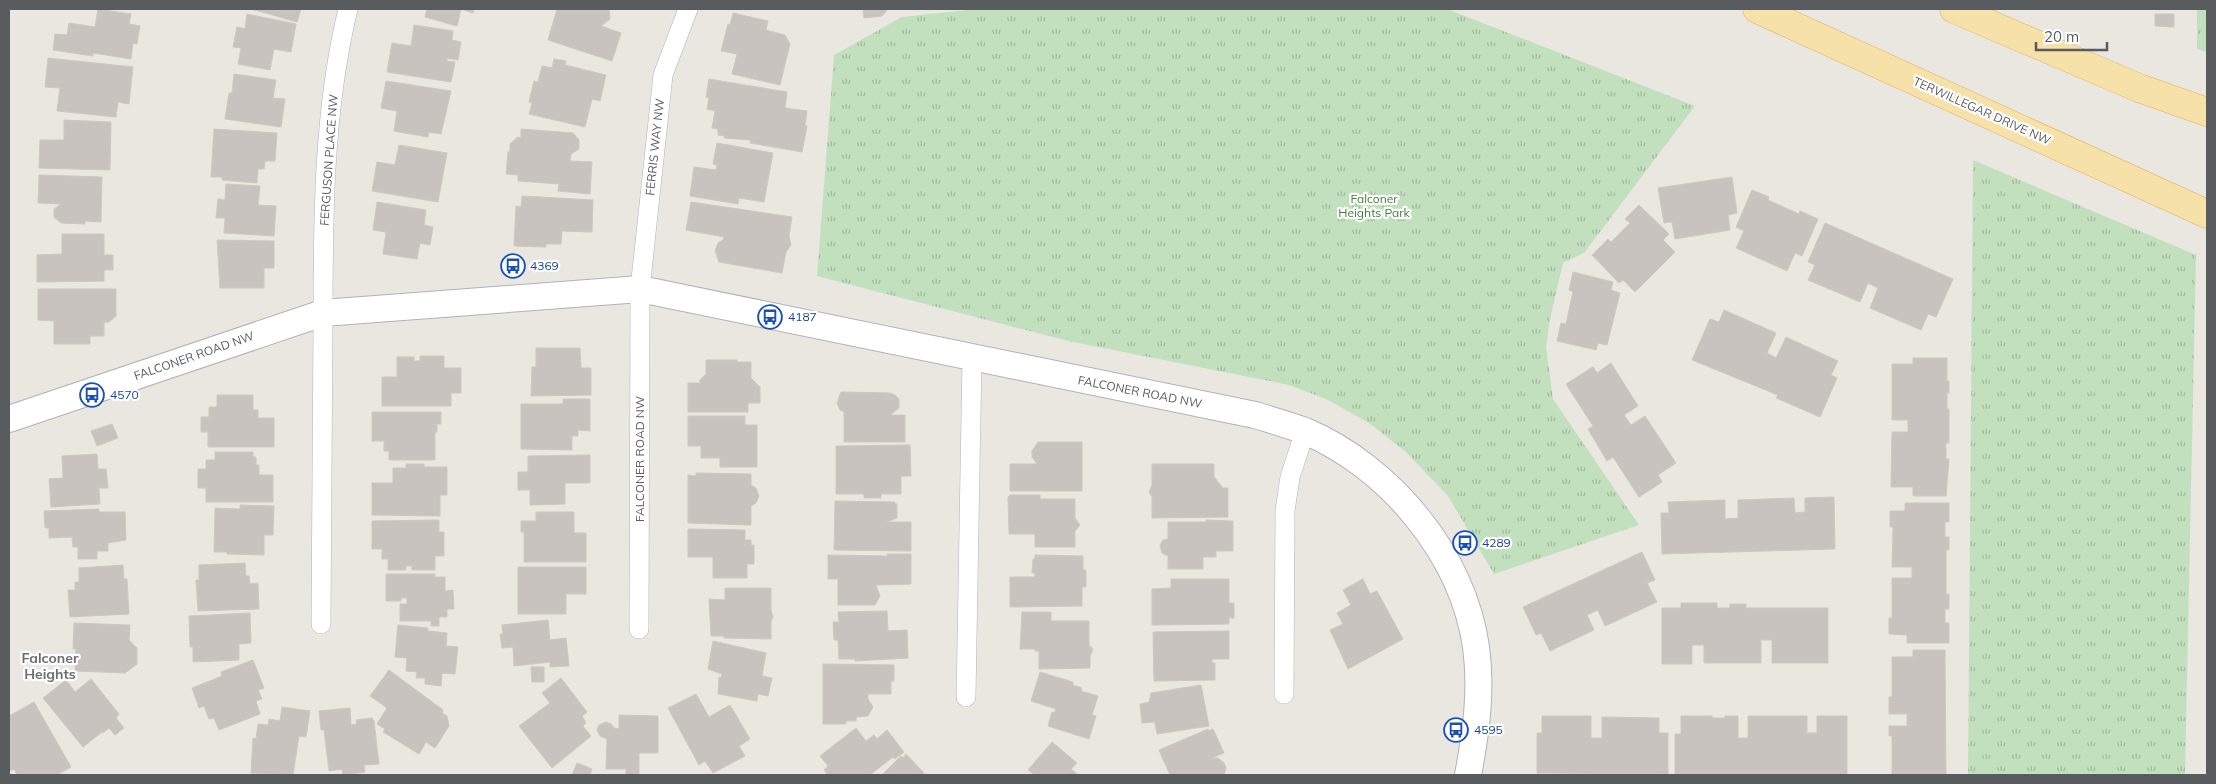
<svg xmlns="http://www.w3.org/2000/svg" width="2216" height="784" font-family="Mulish,sans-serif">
	<defs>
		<pattern id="park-tufts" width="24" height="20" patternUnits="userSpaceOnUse" patternTransform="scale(1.25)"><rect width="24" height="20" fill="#c2e0be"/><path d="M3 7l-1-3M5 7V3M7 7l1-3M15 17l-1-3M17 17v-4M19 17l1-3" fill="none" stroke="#a1b99e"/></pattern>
	</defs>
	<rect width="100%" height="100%" fill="#eae7e0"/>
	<path fill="url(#park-tufts)" d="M978 9H1447L1695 106 1584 253 1563 263 1550 319 1546 347 1553 399 1639 525 1494 574 1448 496 1406 452 1369 423 1326 399 1289 385 1068 341 817 276 834 55 902 17Z
		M2197 9H2207V52L2197 49Z
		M1973 160 2196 255 2185 775H1968Z"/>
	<path fill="#c8c3bf" stroke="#cec8bf" d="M98 9 131 14 129 24 140 26 137 44 133 43 131 59 93 53V56L53 50 55 34 67 35 69 23 95 27Z
		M251 9H301L297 22Z
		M427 9H474L473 13 461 9 457 26 425 17Z
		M557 9H609L610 19 601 26 621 33 612 61 548 40Z
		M863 9H888L882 16 864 18Z
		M733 13 768 21 766 30 785 35 790 44 780 85 732 74 737 54 721 51 728 24 730 25Z
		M247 14 296 24 291 52 274 49 270 70 238 64 241 48 233 47 237 27 245 29Z
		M2155 14H2174V27L2155 26Z
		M414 25 453 31 452 40 461 42 458 60 447 58V61L455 62 451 82 387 72 392 43 411 46Z
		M48 58 133 67 129 104 118 102 116 117 57 111 60 88 45 87Z
		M554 59 566 61 565 65 606 75 600 101 592 99 585 127 529 114 532 103 529 102 534 81 538 82 542 66 552 68Z
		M234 74 276 80 273 98 285 99 281 127 225 119 229 93H232Z
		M709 79 787 92 785 108 807 111 805 125 807 126 802 152 750 143 751 140 724 138 725 136 718 135V129L712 128 715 111 707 109 709 98 706 97Z
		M386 81 451 91 441 134 429 132 428 137 394 131 397 111 381 108Z
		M64 120 111 122 110 170 39 168 40 140H64Z
		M214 129 277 133 275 161H265L264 169H258L257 183 222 180V177H211Z
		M521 129 573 133 579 140V149L571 154 570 161 592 162 590 194 558 191 559 184 518 181V175L506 174 508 152H510V144L518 137 521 138Z
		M717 143 773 153 764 202 739 198 738 204 690 196 694 167 716 170 717 165 713 164Z
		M399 145 447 153 438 202 372 191 377 162 395 165Z
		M39 175 102 177 101 222 85 221V224L61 223 54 217V209L61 204 38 203Z
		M1732 177 1737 213 1728 215 1730 230 1675 239 1672 222 1664 223 1658 188Z
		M226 184 260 186 258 205 276 206 274 236 224 233 225 218H216L218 199 225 200Z
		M1752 190 1769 197 1768 200 1799 214 1800 211 1818 219 1802 256 1795 253 1787 271 1736 248 1744 231 1736 227Z
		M522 196 593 200 592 232 562 231 561 244H546V247L514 246 516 206 521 207Z
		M377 202 426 210 424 225 433 227 430 245 420 243 417 259 383 254 386 232 373 230Z
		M691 202 792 217 789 236 791 245 786 252 782 273 719 262 715 251 718 243 723 240 724 237 686 230Z
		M1639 205 1669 234 1663 240 1675 252 1635 292 1623 280 1619 283 1592 255 1608 239 1611 242 1630 223 1625 219Z
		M1825 223 1953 279 1936 317 1928 314 1921 330 1870 308 1878 288 1868 283 1860 302 1808 280 1815 265 1808 262Z
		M62 234H104V255H113V270H104V281L37 282V255L62 254Z
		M217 240 274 241V268H264V288H220Z
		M1573 272 1613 282 1611 290 1620 293 1607 345 1598 343 1596 350 1557 341 1561 323 1566 324 1573 292 1569 290Z
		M38 289H116V316L109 322H104V336H90V344H54V321L38 320Z
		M1724 310 1776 333 1767 353 1776 358 1786 337 1838 361 1831 375 1837 378 1820 417 1776 398 1778 395 1692 360 1710 319 1719 322Z
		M536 348H580L581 368H591V395L531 396 532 367H536Z
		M420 356H444V368H461V393H451V406H382V377H397V357H414V361H420Z
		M1913 358H1947V381H1949V393H1947V409H1949V443H1946V459H1949L1946 496H1913V487H1891L1892 432H1908V420H1892V364H1913Z
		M706 360H737V362H751V378L760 387V403H748V412H688V383H701L699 381 706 374Z
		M1611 363 1638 406 1624 415 1631 425 1645 416 1676 463 1658 475 1662 482 1639 497 1613 457 1607 461 1588 429 1593 426 1566 384 1593 367 1597 373Z
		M841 392 890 393 895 395 899 399V408L890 415H905V442H844V412L840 410 837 403Z
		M217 395H253V410H258V418H274V447H208V432H201V417H209V407H217Z
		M563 399H590V431L578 430V436H572V450L521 449V404H563Z
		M372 412H441V424H437V432H435V460H389V451H384V441H372Z
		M688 416H745V425H757V467H720V458H701V446H688Z
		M112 424 118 438 97 446 91 431Z
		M1038 442H1082V491H1010V464H1037L1032 457V451Z
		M910 445 911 476H901V494H881V498H864V494H836V446Z
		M215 452H253V457H256V465H259V475H273V502H206V488H198V469H206V460H215Z
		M97 454 98 469H106L108 488H99L100 504 51 507 49 479 63 478 62 456Z
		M590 455V483H565V504L530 505V490H518V472H528V456Z
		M406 464H424V467H447V495H440V516L372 515V483H393V468H406Z
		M1152 464H1214V477L1223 488H1228V517L1152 518V497L1149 492 1152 485Z
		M696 473 751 474V485L756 488 759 496 756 503 751 506V525L688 523V475L696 476Z
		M1010 495H1040V499H1075V518L1080 525 1075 531V547H1035V534H1009L1008 497Z
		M1834 497 1835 549 1662 554 1661 513H1669L1668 502 1725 500V519L1738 518V500L1794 498 1795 513 1805 512V498Z
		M835 501 895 502V504H897V518L886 522H911V551L834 550Z
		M1905 503H1949V522H1945V537H1949V550H1946V594H1949V609H1945V623H1949V643H1907V635L1889 634V618H1892V578H1912V567H1892L1893 527H1890V511H1905Z
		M240 505 274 506 273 535H264V555L227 554V552H214L215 508 240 509Z
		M99 509V512H125L126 540 108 543V551H97V559H78V547H73L72 537 49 538V528H45L44 511Z
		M536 512H574V533H586V562H524V532H521V521H536Z
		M439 520V532H444V556H435V570H412V566H406V570H388V559H382V549H372V521Z
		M1206 520 1233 521V551H1216V557H1203V569H1168V556L1162 553 1160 545 1163 540 1168 539V522H1206Z
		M688 529 745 530V540H751V545H754V564H747V578H713V557H688Z
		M1642 552 1655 580 1647 583 1657 602 1605 626 1598 610 1587 615 1594 630 1550 651 1541 633 1536 635 1523 607Z
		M887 554H911V584L876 585 880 596 875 605H838V579H828V555L887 556Z
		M1035 555 1083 556V570H1086V587H1082V606L1010 607V577H1035V573H1032L1033 559H1035Z
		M245 563 246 576H249L250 584 258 583 259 609 198 611 196 580H199V565Z
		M123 565 124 579H127L129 614 70 617 68 590H75V582H79V568Z
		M518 567H586V594H566V614H518Z
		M386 574H435V577H445V591L453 590 454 609H447V617H439V626H431V621H400V604H407V598H401V601H386Z
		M1171 579H1229V603H1234V618H1229V624L1152 625V589L1171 588Z
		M1363 579 1370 594 1377 591 1403 639 1348 669 1330 630 1343 624 1337 613 1351 605 1343 590Z
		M725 588H771V610L773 617 771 621V639L724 638V636H711L709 599 725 600Z
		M1681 603H1717V608H1730V604H1746V608H1828V663H1772V640H1761V663H1704V645H1692V664H1662V608H1681Z
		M887 611 888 631 907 630 908 658 855 661V659H839L838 640H834L833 622H839L838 612Z
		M1022 612H1051V621H1089V645L1093 649 1090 656V668L1039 669V651H1035V649H1020Z
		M250 613 251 643 239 644V660L193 662V647H190L189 616Z
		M548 620 550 640 566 638 569 666 550 667V662L514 666 513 647 502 648 500 634H503L502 625Z
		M74 623 130 625 129 640 137 648V664L125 673 75 671 76 649H73Z
		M398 625 428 628V631L447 633 446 646 458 647 455 674 442 673 441 686 425 684V678H416L417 672 406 671 407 658 395 657Z
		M1229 631V659H1212V663H1215V680L1154 681 1153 632Z
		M713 641 766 653 762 676 772 678 768 696 758 694 757 701 718 694 719 677 721 678 722 674 708 669Z
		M1913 650H1945L1946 775H1892V736H1889V726H1907V714H1889V697H1892V657H1913Z
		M253 660 264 688 258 690 262 699 256 701 260 714 219 730 214 718 209 719 204 706 199 708 192 688 222 676 221 672Z
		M823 664 894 665V681H891V694H868V699L873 707 868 716 856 717V721H846V724H823Z
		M531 667H544V682H532Z
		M389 670 443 710 442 713 447 716 449 726 435 748 426 742 419 754 383 732 385 729 377 724 387 708 370 696Z
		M1040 672 1073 682V685L1082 688 1081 691 1098 696 1092 715 1096 716 1089 739 1048 726 1052 712 1054 713 1056 709 1031 701Z
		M561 678 587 712 582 716 586 723 583 726 591 736 552 768 519 726 550 703 542 693Z
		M91 679 119 714 116 718 124 728 115 735 109 728 103 733 102 732 83 747 43 698 66 680 75 692Z
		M1201 685 1209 726 1157 734 1155 722 1142 723 1140 704 1149 702 1151 693Z
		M696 694 709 717 730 705 750 739 739 746 745 756 713 773 705 761 699 765 668 708Z
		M34 702 71 767 56 775H17L14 769 9 771V716Z
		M282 707 310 711 306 737 299 736 293 775 251 773 253 738 256 739 258 724 268 725 269 719 280 721Z
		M350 708 351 725 357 724 356 720 372 718 374 721 379 764 364 765 365 772 343 775 342 769 329 771 324 730H321L319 711Z
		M619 715 658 716V753H639V775H626V769H606L607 739 600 736 597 730 599 725 606 722 611 724 614 728 619 729Z
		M1542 716H1591V738H1602V717L1659 718V733H1668V774L1537 773V733H1542Z
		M1681 716H1712V718H1725V716H1738V738H1748V716H1807V733H1817V716H1847V775H1675V734H1681Z
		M856 728 866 741 874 735 877 739 887 730 904 752 895 759 893 757 870 775H828L824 770 828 766 820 756Z
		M1208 729 1209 731 1213 729 1224 753 1211 758H1218L1224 763 1226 768 1224 775H1170L1159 750Z
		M1052 742 1077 763 1071 769 1078 775H1035L1028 770Z
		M906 754 924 773 922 775H882L901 756 903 758Z
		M577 763 592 769 590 775H572Z"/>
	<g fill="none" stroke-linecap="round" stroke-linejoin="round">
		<g stroke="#b1b3b7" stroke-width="20">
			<path id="street" d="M321 624C322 525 322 425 323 325 323 220 323 111 348 9
				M639 629 640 289 663 75 688 9
				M1284 694 1285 511 1290 477 1305 431
				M966 697 972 358"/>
		</g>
		<g stroke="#b0b3b6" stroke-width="28">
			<path id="secondary" d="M9 419 323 313 640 289 1255 415C1271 420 1289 425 1305 431 1390 467 1463 555 1476 647 1482 690 1476 733 1468 775"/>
		</g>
		<g stroke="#e2af61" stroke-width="29">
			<path id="primary" d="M1757 9 2207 214
				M1954 9 2139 88 2207 112"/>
		</g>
		<use href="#street" stroke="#fff" stroke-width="19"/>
		<use href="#secondary" stroke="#fff" stroke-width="26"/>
		<use href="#primary" stroke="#f6e1a9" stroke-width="28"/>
	</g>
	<defs>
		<g id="bus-ring" transform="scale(1.25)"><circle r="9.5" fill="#fff" stroke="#1a4fb4" stroke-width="1.5"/><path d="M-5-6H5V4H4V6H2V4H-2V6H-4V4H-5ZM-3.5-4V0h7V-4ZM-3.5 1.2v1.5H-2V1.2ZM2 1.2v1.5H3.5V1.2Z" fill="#1a4fb4"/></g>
	</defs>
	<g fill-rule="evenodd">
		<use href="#bus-ring" x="513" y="266"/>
		<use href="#bus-ring" x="770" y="317"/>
		<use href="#bus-ring" x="92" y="395"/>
		<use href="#bus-ring" x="1465" y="543"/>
		<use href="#bus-ring" x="1456" y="730"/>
	</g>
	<g text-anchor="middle" stroke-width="4.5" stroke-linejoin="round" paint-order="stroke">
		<g font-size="12" fill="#595c5f" stroke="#fff">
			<text transform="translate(1982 111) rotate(24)" y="4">TERWILLEGAR DRIVE NW</text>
			<text transform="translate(655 147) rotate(-84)" y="4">FERRIS WAY NW</text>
			<text transform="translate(329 160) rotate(-86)" y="4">FERGUSON PLACE NW</text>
			<text transform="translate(194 356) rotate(-19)" y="4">FALCONER ROAD NW</text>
			<text transform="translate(1140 392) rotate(11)" y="4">FALCONER ROAD NW</text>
			<text transform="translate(640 459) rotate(-90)" y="4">FALCONER ROAD NW</text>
		</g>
		<g font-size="12" fill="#407c3b" stroke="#fff">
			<text x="1374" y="203">Falconer<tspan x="1374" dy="14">Heights Park</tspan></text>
		</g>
		<g font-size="12" fill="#164399" stroke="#fff" text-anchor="start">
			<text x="530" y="270">4369</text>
			<text x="788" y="321">4187</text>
			<text x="110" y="399">4570</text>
			<text x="1482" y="547">4289</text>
			<text x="1474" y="734">4595</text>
		</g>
		<g font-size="14" font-weight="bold" fill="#6a6e71" stroke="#fff">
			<text x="50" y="663">Falconer<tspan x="50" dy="16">Heights</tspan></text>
		</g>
	</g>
	<rect width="2216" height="784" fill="none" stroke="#595c5f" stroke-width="20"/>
	<path d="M2036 42v8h71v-8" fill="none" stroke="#595c5f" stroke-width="2.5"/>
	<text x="2044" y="42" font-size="15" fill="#595c5f" stroke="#ffffff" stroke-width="4" paint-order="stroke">20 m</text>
</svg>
